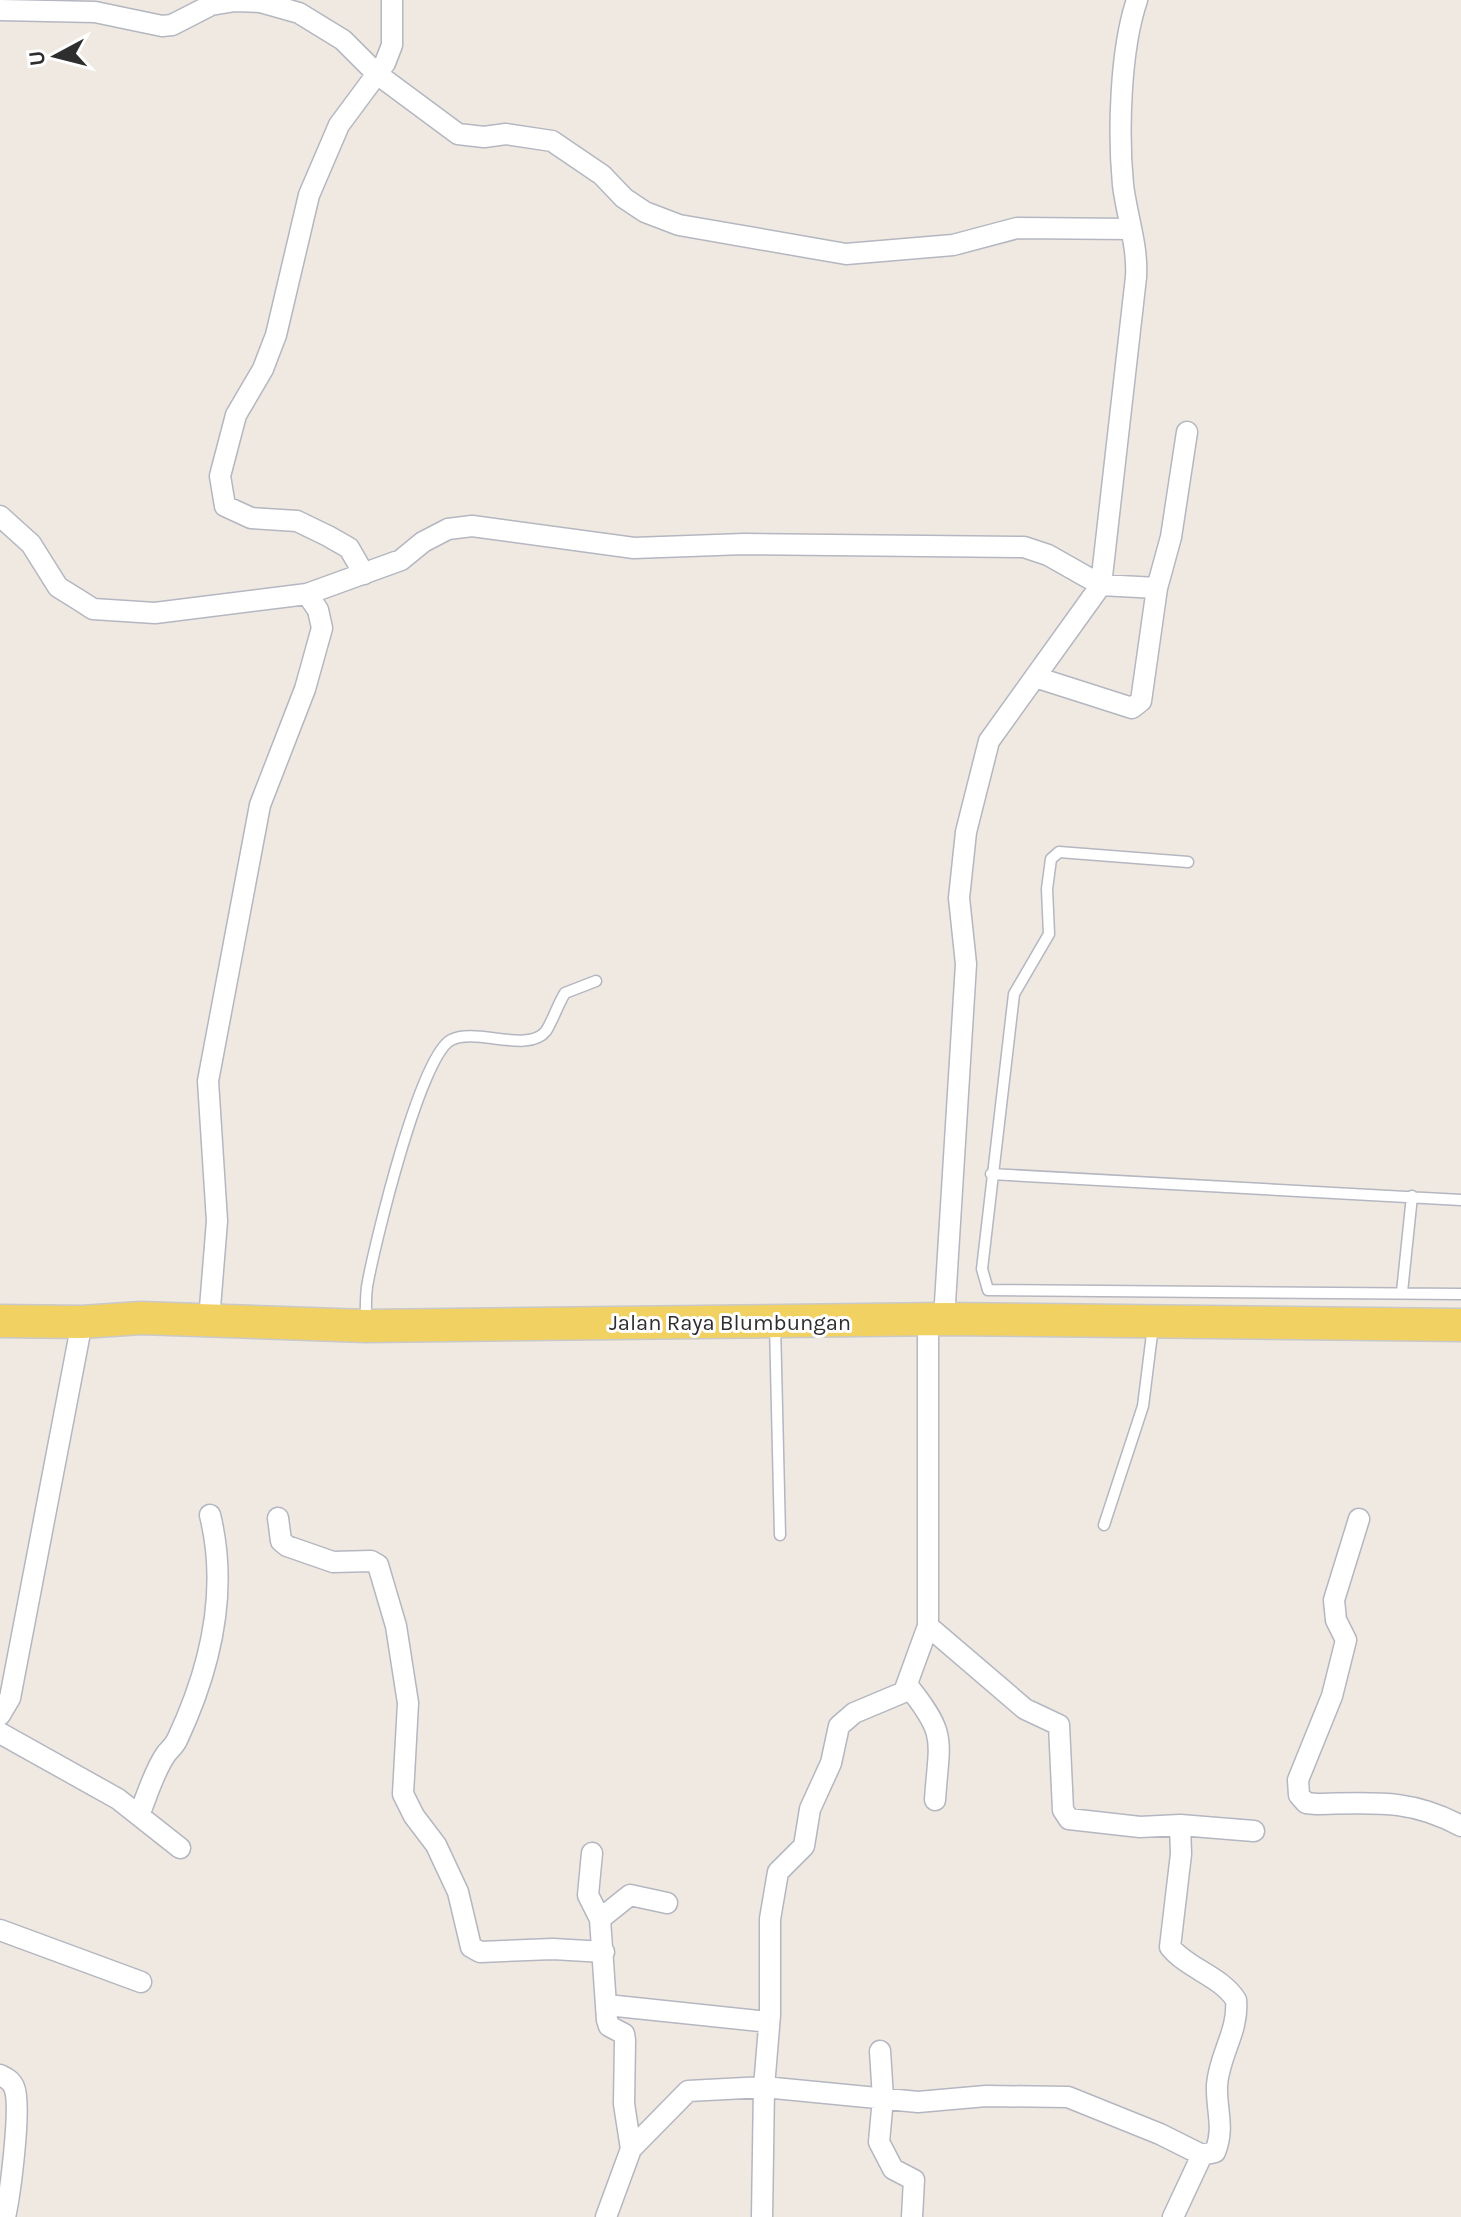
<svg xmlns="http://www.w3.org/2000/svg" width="1461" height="2217" font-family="Karla,sans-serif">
	<rect width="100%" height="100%" fill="#efe9e1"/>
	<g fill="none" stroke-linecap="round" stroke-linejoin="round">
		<g stroke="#b4b7c1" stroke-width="13">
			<path id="lane" d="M1188 862 1059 852 1051 859 1047 889 1049 934 1014 994 982 1269 988 1290 1461 1294
				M991 1174 1461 1200
				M1402 1292 1412 1196
				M366 1324C366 1310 365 1294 368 1281 376 1240 420 1056 451 1040 476 1027 528 1054 546 1031 553 1020 558 1004 565 993L596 981
				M775 1324 780 1535
				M1104 1525 1143 1406 1153 1326"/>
		</g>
		<g stroke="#b4b7c1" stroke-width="23">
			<path id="street" d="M0 10 95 12 162 26 172 25 211 5 235 1 260 2 299 13 343 40 377 74 458 134 484 137 506 134 552 141 602 175 624 198 645 212 679 225 846 254 953 245 1017 228 1131 229
				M0 516 31 544 58 587 79 600 93 609 155 613 307 594 401 560 423 542 448 529 472 526 634 548 744 544 1024 547 1048 555 1101 585 1157 588 1171 537 1187 432
				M364 574 349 548 328 536 297 521 251 518 225 506 220 476 236 415 263 369 276 335 309 195 339 125 385 63 392 45V0
				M1035 677 1132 708 1141 701 1157 588
				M944 1319 966 964 959 898 966 832 989 741 1101 585 1136 277C1138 246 1127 217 1123 185 1118 133 1120 50 1137 0
				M209 1320 217 1221 208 1081 260 805 305 689 322 628 318 610 307 594
				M278 1518 281 1541 287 1546 333 1562 371 1561 378 1565 396 1626 408 1703 403 1794 414 1816 436 1845 458 1892 471 1947 480 1952 553 1949 604 1952
				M1359 1519 1334 1600 1336 1620 1346 1640 1332 1696 1298 1780 1299 1795 1306 1803 1316 1804C1372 1803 1410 1798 1461 1826
				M928 1626 1025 1709 1059 1725 1063 1810 1069 1819 1140 1827 1180 1825 1254 1831
				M908 1686C948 1736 939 1739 935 1800
				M0 1715 10 1698 82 1322
				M0 1733 118 1799 180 1848
				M139 1815C147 1796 154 1771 166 1754 170 1749 174 1746 177 1740 210 1670 229 1592 210 1515
				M592 1853 588 1895 600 1919 607 2020 609 2026 624 2034 625 2040 624 2104 631 2149
				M600 1919 630 1895 667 1903
				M0 1930 141 1982
				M607 2005 769 2022
				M880 2051 883 2098 879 2142 893 2169 914 2180 912 2217
				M0 2075C6 2078 11 2080 14 2087 22 2105 10 2195 5 2217
				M606 2217 631 2149 688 2091 764 2087 770 2015V1919L778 1872 804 1846 810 1809 831 1763 839 1726 854 1713 904 1692 928 1626V1320
				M762 2217 764 2087 918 2102 986 2096 1068 2097 1160 2134 1202 2155 1215 2152C1225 2128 1216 2110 1217 2085 1219 2055 1239 2031 1236 2000 1221 1976 1188 1969 1170 1947L1181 1854 1180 1825
				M1173 2217 1202 2155"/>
		</g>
		<g stroke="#c9c9c9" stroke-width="35">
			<path id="primary" d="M0 1321 82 1322 141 1318 366 1326 944 1319 1461 1325"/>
		</g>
		<use href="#lane" stroke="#fff" stroke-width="10"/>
		<use href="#street" stroke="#fff" stroke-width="20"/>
		<use href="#primary" stroke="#f2d163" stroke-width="32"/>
	</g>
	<g text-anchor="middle" stroke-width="6" stroke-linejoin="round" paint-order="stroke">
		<g font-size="22" fill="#2e2e2e" stroke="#fff">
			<text x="730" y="1330">Jalan Raya Blumbungan</text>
		</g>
	</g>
	<g transform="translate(56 56) rotate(263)" stroke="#ffffff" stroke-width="6" paint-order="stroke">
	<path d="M0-6L14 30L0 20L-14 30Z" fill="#2e2e2e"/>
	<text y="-12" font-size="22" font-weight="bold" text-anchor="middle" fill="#2e2e2e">U</text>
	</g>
</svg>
